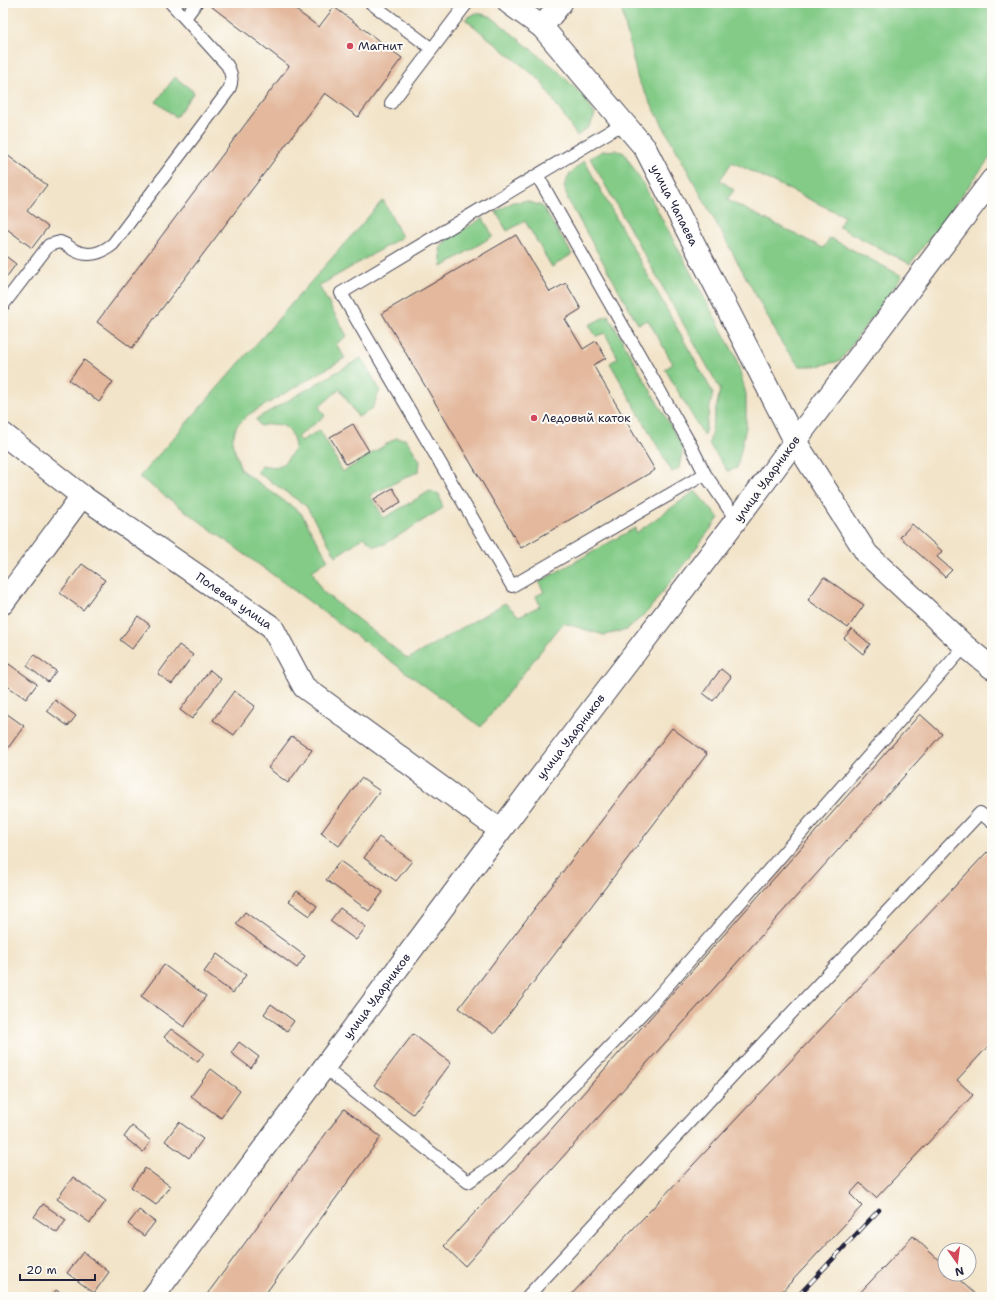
<svg xmlns="http://www.w3.org/2000/svg" width="995" height="1300" font-family="'Shantell Sans',sans-serif">
	<rect width="100%" height="100%" fill="#fdfcf7"/>
	<filter id="ink" filterUnits="userSpaceOnUse"><feTurbulence type="fractalNoise" baseFrequency=".025" numOctaves="2"/><feDisplacementMap in="SourceGraphic" scale="8" xChannelSelector="R" yChannelSelector="G"/><feConvolveMatrix kernelMatrix="1 2 1 2 8 2 1 2 1" color-interpolation-filters="sRGB"/></filter>
	<filter id="wash" filterUnits="userSpaceOnUse"><feTurbulence type="fractalNoise" baseFrequency=".012" numOctaves="4" result="noise"/><feDisplacementMap in="SourceGraphic" scale="16" xChannelSelector="R" yChannelSelector="G"/><feGaussianBlur stdDeviation="0.9" result="paint"/><feColorMatrix in="noise" values="0 0 0 0 0 0 0 0 0 0 0 0 0 0 0 0 0 1.4 0 .05"/><feComposite in="paint" operator="in"/></filter>
	<g filter="url(#wash)">
		<rect width="100%" height="100%" fill="#f2e4c9"/>
		<path fill="#83cb87" stroke="#527661" d="M620 3H992V155L910 264 839 227 844 216 732 162 720 180 734 190 727 200 823 248 830 238 902 276 840 361 817 366H799L783 345 638 80Z
			M476 13 490 16 557 70 586 99 595 115 589 127 577 136 540 80 465 19Z
			M175 77 194 92 176 117 156 102Z
			M616 150 624 153 646 189 736 357 746 394V427L737 468 728 472 709 444 720 389 590 158 603 151Z
			M584 160 713 393 704 436 665 369 673 364 648 320 638 324 568 200 564 186 570 174Z
			M383 200 402 237 319 286 347 336 336 344 345 358 248 415 236 427 232 442 241 470 301 513 328 560 312 571 322 591 408 659 505 603 519 616 540 606 536 596 544 592 539 582 635 528 636 533 695 491 719 518 648 611 627 630 604 635 563 623 481 727 139 477Z
			M526 201 542 206 572 254 552 267 525 221 507 231 496 212 513 202Z
			M483 218 493 236 442 267 440 249 446 240Z
			M608 315 683 448 679 468 672 472 610 363 618 358 605 333 596 336 589 325Z
			M361 358 380 390 372 409 358 417 340 389 319 407 325 416 297 437 301 441 320 430 343 472 396 438 406 439 420 461 419 471 370 495 384 518 430 491 439 494 443 508 385 544 374 546 364 537 336 556 306 506 257 472 262 465C282 470 285 463 295 448 293 426 281 421 260 426L256 419Z"/>
		<g id="blocks">
			<path fill="#e3b89c" d="M207 3H286L319 27 334 7 402 58 358 117 325 93 132 348 97 322 289 66Z
				M3 152 47 185 27 211 48 227 32 248 3 226Z
				M516 235 550 292 566 283 581 309 565 319 583 349 596 341 606 358 593 365 655 470 521 548 382 313Z
				M3 254 16 264 3 282Z
				M84 360 113 382 99 402 69 380Z
				M353 424 369 451 346 464 330 437Z
				M393 488 401 502 383 513 374 499Z
				M912 524 942 551 937 557 952 570 945 577 900 537Z
				M82 564 105 580 83 610 60 593Z
				M824 577 864 605 848 628 808 600Z
				M138 616 150 625 132 649 120 640Z
				M852 629 870 644 863 654 844 638Z
				M179 645 193 655 172 684 158 674Z
				M34 655 56 671 48 682 27 666Z
				M6 662 37 684 26 699 3 683V666Z
				M721 669 731 677 713 701 703 693Z
				M210 670 221 679 192 719 180 710Z
				M234 691 255 706 234 735 213 720Z
				M55 700 76 716 68 726 47 711Z
				M3 711 24 726 3 755Z
				M920 714 942 734 465 1266 444 1246 539 1143Z
				M672 728 707 754 494 1034 459 1008Z
				M292 736 312 750 288 783 268 768Z
				M361 778 380 791 339 846 321 833Z
				M379 837 412 861 396 881 364 858Z
				M987 852 992 857V1042L957 1080 973 1095 876 1198 860 1183 850 1194 862 1206 777 1297H569Z
				M340 861 383 892 369 911 326 880Z
				M297 891 317 906 310 916 289 901Z
				M340 908 366 927 356 940 330 921Z
				M245 912 305 956 297 968 236 924Z
				M217 954 246 975 233 993 204 972Z
				M164 965 206 996 184 1027 141 996Z
				M271 1004 294 1021 287 1031 264 1014Z
				M171 1029 204 1053 198 1062 164 1037Z
				M413 1034 451 1063 413 1114 374 1085Z
				M239 1042 259 1057 251 1068 231 1053Z
				M211 1069 240 1091 221 1118 191 1096Z
				M344 1109 381 1137 263 1297H205Z
				M179 1122 203 1139 189 1158 165 1141Z
				M132 1126 151 1141 143 1152 124 1137Z
				M145 1168 170 1186 156 1205 131 1187Z
				M73 1177 106 1201 90 1223 57 1199Z
				M43 1204 66 1220 57 1233 34 1217Z
				M139 1210 155 1222 144 1236 128 1224Z
				M913 1236 945 1266V1274H953L978 1297H856Z
				M83 1252 109 1272 94 1293 67 1273Z
				M56 1290 66 1297H51Z"/>
		</g>
	</g>
	<g filter="url(#ink)">
		<use href="#blocks" fill-opacity="0" stroke="#413f50" stroke-width="1"/>
		<g fill="none" stroke-linecap="round" stroke-linejoin="round">
			<g stroke="#413f50" stroke-width="14">
				<path id="service" d="M371 3 432 49 467 3
					M185 18 196 3
					M391 103 432 49
					M624 123 341 293 512 586 705 474
					M537 175 690 444 705 474 737 521
					M3 305 49 245 60 242C66 244 69 247 74 250 88 258 102 253 113 244L229 90C233 80 232 74 227 65L171 3
					M325 1068 468 1182 498 1162 654 1001 965 646
					M527 1297 732 1076 980 813 992 822"/>
			</g>
			<g stroke="#413f50" stroke-width="24">
				<g id="minor">
					<path d="M542 27 561 3"/>
					<path id="s1" d="M3 434 82 496 272 627 304 687 500 830"/>
					<path d="M795 441 992 180"/>
					<path d="M3 603 82 496"/>
				</g>
			</g>
			<g stroke="#413f50" stroke-width="24">
				<g id="secondary">
					<path id="s2" d="M509 3 542 27 645 148 795 441 867 554 965 646 992 668"/>
					<path id="s3" d="M153 1297C269 1142 384 986 500 831 597 700 699 572 795 441"/>
				</g>
			</g>
			<use href="#service" stroke="#fff" stroke-width="12"/>
			<use href="#minor" stroke="#fff" stroke-width="22"/>
			<use href="#secondary" stroke="#fff" stroke-width="22"/>
			<g stroke="#22223b" stroke-width="4.5">
				<path id="rail" d="M797 1297 879 1210"/>
			</g>
			<use href="#rail" stroke="#fdfcf7" stroke-width="3" stroke-dasharray="9" stroke-linecap="butt"/>
		</g>
	</g>
	<g fill="#d1495b" stroke="#fdfcf7" stroke-width="1.5">
		<circle cx="350" cy="46" r="4"/>
		<circle cx="534" cy="418" r="4"/>
	</g>
	<g text-anchor="middle" stroke-width="4" stroke-linejoin="round" paint-order="stroke">
		<g font-size="12" fill="#22223b" stroke="#fdfcf7" text-anchor="start">
			<text x="358" y="50">Магнит</text>
			<text x="542" y="422">Ледовый каток</text>
		</g>
		<g font-size="12" fill="#22223b" stroke="#fdfcf7">
			<text dy="4" stroke="none"><textPath href="#s2" startOffset="264">улица Чапаева</textPath></text>
			<text transform="translate(767 479) rotate(-54)" y="4">улица Ударников</text>
			<text dy="4" stroke="none"><textPath href="#s1" startOffset="285">Полевая улица</textPath></text>
			<text dy="4" stroke="none"><textPath href="#s3" startOffset="699">улица Ударников</textPath></text>
			<text dy="4" stroke="none"><textPath href="#s3" startOffset="375">улица Ударников</textPath></text>
		</g>
	</g>
	<rect width="995" height="1300" fill="none" stroke="#fdfcf7" stroke-width="16"/>
	<g transform="translate(957 1262) rotate(166)"><circle r="19" fill="#fdfcf7" stroke="#a5a5ac"/>
	<path d="M0-3L7 15L0 10L-7 15Z" fill="#d1495b"/>
	<text y="-6" font-size="11" font-weight="bold" text-anchor="middle" fill="#22223b">N</text>
	</g>
	<path d="M20 1274v6h75v-6" fill="none" stroke="#22223b" stroke-width="2"/>
	<text x="26" y="1274" font-size="12" fill="#22223b" stroke="#fdfcf7" stroke-width="3" paint-order="stroke">20 m</text>
</svg>
